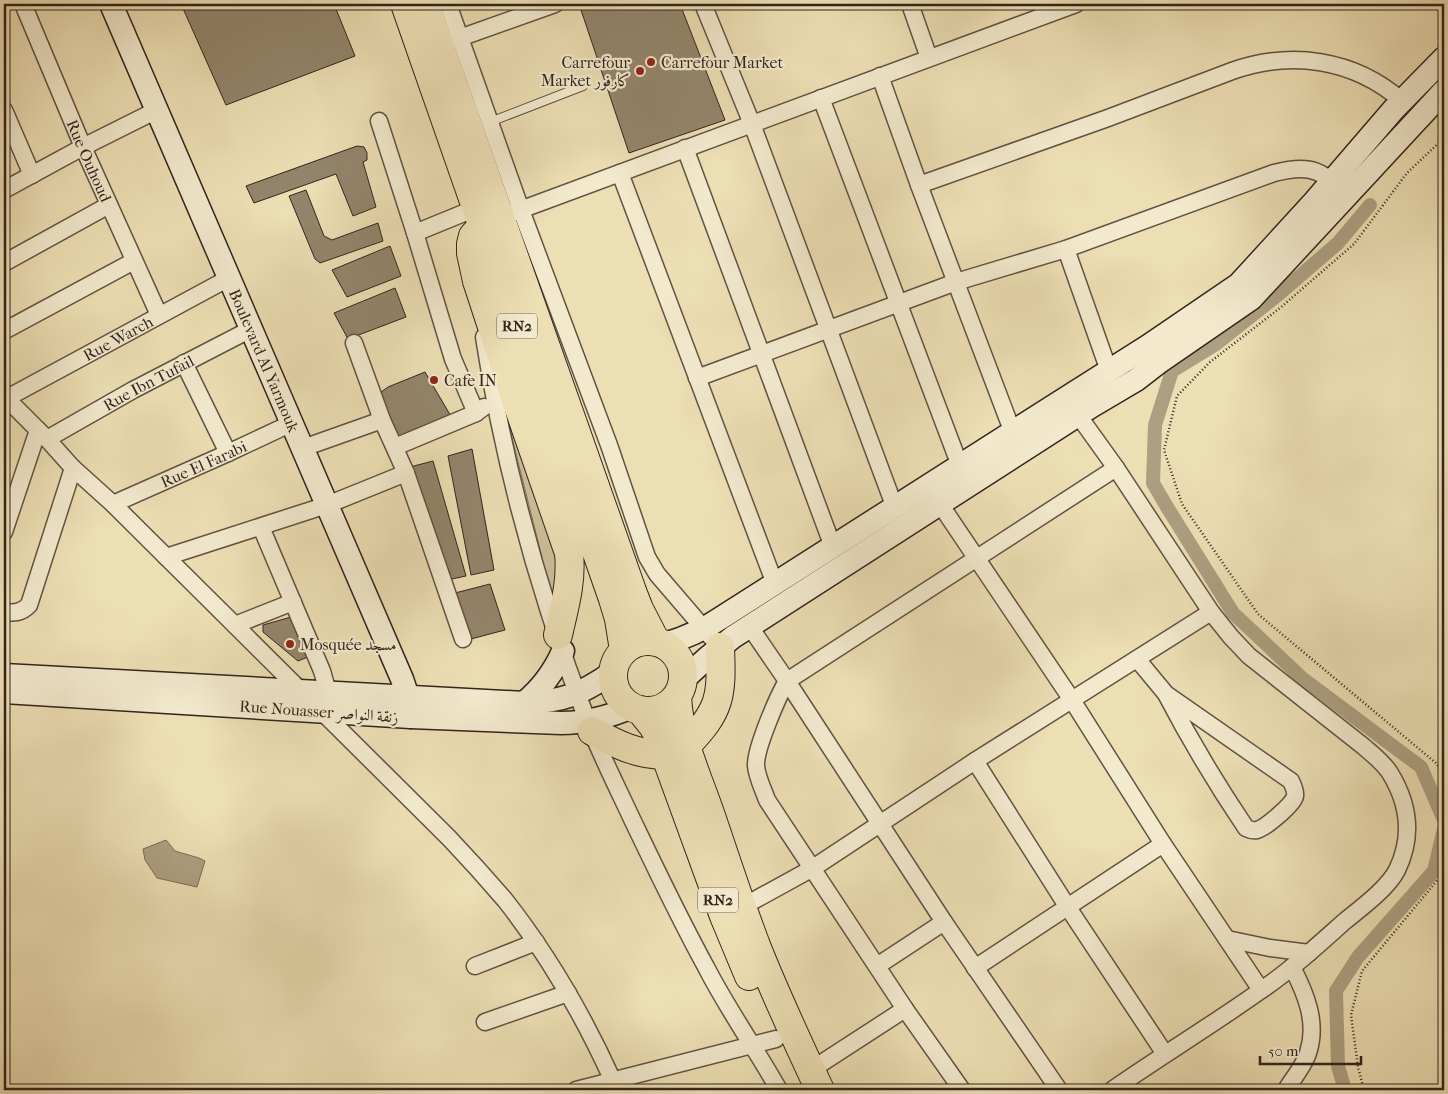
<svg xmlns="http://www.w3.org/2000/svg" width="1448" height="1094" font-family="'IM FELL French Canon',Amiri,serif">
	<rect width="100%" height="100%" fill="#eddfb4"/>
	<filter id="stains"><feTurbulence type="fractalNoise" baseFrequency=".004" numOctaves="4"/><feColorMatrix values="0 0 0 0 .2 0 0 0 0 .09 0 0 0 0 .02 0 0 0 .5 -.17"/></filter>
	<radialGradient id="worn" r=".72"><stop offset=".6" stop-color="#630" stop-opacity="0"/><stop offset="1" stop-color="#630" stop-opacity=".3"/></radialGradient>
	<path fill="#cdbf9a" stroke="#7f725c" d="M501 394 564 557 552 597Z"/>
	<path fill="#ad9f81" stroke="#7b6e59" d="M166 840 175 851 199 858 205 861 197 887 157 878 145 860 143 849Z"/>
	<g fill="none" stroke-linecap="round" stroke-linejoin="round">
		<path stroke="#ad9f81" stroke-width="14" d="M1370 205 1338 243 1279 294 1216 344 1172 371 1155 425 1153 483 1167 507 1233 613 1302 678 1421 767 1444 820
			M1345 1090 1338 1066 1336 991 1358 957 1434 871 1444 829"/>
	</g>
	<path fill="#93856c" stroke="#31241d" d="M181 4H334L355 56 226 105Z
		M579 4H680L725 120 629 153Z
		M357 146 364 147 367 153V160L363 162 376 207 353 216 336 174 254 203 246 186Z
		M306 190 324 236 332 240 378 223 383 241 320 263 315 259 289 196Z
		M390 246 401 276 347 297 332 270Z
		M395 288 406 317 348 339 334 313Z
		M425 372 452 418 398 440 377 395 388 387Z
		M472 449 494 570 471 575 448 456Z
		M433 461 466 576 447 580 410 467Z
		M490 584 505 630 467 640 455 593Z
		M291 617 308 657 298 661 263 632V625Z"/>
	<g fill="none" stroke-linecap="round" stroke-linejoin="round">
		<g stroke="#605343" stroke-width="10">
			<path id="lane" d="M490 122 583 86"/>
		</g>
		<g stroke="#605343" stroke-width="19">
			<g id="street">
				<path id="s1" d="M23 4 83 147 159 315"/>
				<path d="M448 4 521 210 609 445 647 557 657 574 711 637"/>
				<path d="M703 4 752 124 895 508"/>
				<path d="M910 4 929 58"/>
				<path d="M451 41 555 4"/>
				<path d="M880 76 919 185 1013 433"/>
				<path d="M821 98 960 466"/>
				<path d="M4 110 32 175"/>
				<path d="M379 121 415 233 453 359 476 413"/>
				<path d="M685 148 833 547"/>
				<path d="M620 173 775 584"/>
				<path d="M919 185 1108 118 1232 71C1291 50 1354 59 1402 101"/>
				<path d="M4 190 83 147 157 110"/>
				<path d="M512 213 1076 4"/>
				<path d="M415 233 476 208"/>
				<path d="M1066 249 1109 371"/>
				<path d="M4 263 109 205"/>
				<path d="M4 331 134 261"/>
				<path d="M484 337C504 467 540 597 587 720 600 753 616 785 631 817 655 867 679 918 706 967 728 1010 756 1049 779 1090"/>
				<path d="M354 343 382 420 406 473 463 639"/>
				<path d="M184 363 228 453"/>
				<path d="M697 378 956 282 1066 249 1274 173C1301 166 1319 166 1338 188"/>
				<path d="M4 396 47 439 73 468 113 504 449 838C468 858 487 879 505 900 549 956 584 1017 613 1081"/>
				<path id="s2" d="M7 398 229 278"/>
				<path d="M1078 415 1116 468 1211 612 1231 637 1249 656 1363 746C1372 754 1383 762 1390 773 1409 804 1413 837 1397 870 1388 888 1361 908 1345 921 1318 945 1291 970 1260 991 1212 1025 1161 1056 1112 1090"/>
				<path id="s3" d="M47 439 133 390 251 329"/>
				<path d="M395 447 476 413 484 407"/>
				<path d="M303 448 382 420"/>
				<path id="s4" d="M113 504 228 453 292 423"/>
				<path d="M940 504 1072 700 1163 844 1261 990"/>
				<path d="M261 527 322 671 328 692 326 703"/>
				<path d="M4 532 38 430"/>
				<path d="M166 557 327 505 406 473"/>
				<path d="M4 612C15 613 21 613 29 605L73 468"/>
				<path d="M235 625 293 602"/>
				<path d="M750 627 787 681 944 922 1059 1090"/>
				<path d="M1137 659 1166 694 1291 781C1293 786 1296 791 1295 796 1294 804 1265 828 1257 830 1253 831 1250 830 1246 828 1217 785 1190 740 1166 694"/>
				<path d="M975 761 1067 906 1165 1054"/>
				<path d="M742 907 813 868 975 761 1211 612"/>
				<path d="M1227 939 1270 948 1309 953"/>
				<path d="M475 966 536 942"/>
				<path d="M877 966 944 922"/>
				<path d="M975 968 1163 844"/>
				<path d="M485 1022 568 993"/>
				<path d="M811 1070 905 1009"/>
				<path d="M576 1090 776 1039"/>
				<path d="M962 1090 905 1009 767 800C763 789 757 777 756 766 755 749 778 696 787 681L1116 468"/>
				<path d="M1286 1090C1292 1080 1305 1064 1308 1053 1318 1023 1306 994 1292 967"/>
			</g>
		</g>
		<g stroke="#31241d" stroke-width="25">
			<g id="secondary">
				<path id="s5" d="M111 4 402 679 408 697 411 717"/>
				<path d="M664 644C686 638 705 629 724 616L1066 398 1148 346 1239 284 1314 202 1394 109 1444 58"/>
				<path d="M4 675 524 703C564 701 580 695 613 672"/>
				<path d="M683 680 707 658 733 637 1092 406 1136 380 1158 363 1251 299 1444 91"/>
				<path d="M4 692 411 717 561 723C587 723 609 717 632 707"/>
				<path d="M524 703C542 688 554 672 563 651"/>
			</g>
		</g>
		<g stroke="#31241d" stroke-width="30">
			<path id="highway" d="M405 4 613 599 619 619 624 650
				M425 4 632 591 639 609 656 642
				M482 226 473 236 471 244V253L477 281 515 397 569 553C572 582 564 608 558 635
				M613 676a35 35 0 1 1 70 0a35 35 0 1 1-70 0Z
				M677 696C679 739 697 775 711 816 726 860 740 904 757 948 776 996 798 1043 820 1090
				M640 710 653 726 658 735 724 916 749 976
				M592 731C616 744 637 755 666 755
				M685 747C721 710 722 697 720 647"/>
		</g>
		<path stroke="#31241d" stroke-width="2.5" stroke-dasharray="1 2.5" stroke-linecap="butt" d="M1444 138 1407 173 1354 244 1280 308 1210 362 1177 396 1164 450 1182 504 1258 614 1437 764 1444 780
			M1364 1090 1358 1067 1351 1015 1362 971 1440 877 1444 846"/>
		<use href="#lane" stroke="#f3eace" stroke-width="8"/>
		<use href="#street" stroke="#f3eace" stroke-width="16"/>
		<use href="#secondary" stroke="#f3eace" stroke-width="22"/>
		<use href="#highway" stroke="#eddfb4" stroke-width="28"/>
	</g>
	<g fill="#8f2418" stroke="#f3eace" stroke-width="2">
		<circle cx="651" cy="62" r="5"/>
		<circle cx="640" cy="71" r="5"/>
		<circle cx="434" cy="380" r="5"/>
		<circle cx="290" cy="644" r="5"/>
	</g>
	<g text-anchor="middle" stroke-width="4.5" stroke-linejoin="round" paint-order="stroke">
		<g fill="#f3eace" stroke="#6b5f52" stroke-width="1">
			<rect x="497" y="313.5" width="40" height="25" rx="4"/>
			<rect x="698" y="887.5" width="40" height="25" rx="4"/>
		</g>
		<g font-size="15" font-weight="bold" fill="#31241d">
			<text x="517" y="331">RN2</text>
			<text x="718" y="905">RN2</text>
		</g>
		<g font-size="16" fill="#31241d" stroke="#f3eace" text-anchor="start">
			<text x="630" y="68" text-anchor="end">Carrefour<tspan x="630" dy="18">Market كارفور</tspan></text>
			<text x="661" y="68">Carrefour Market</text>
			<text x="444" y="386">Cafe IN</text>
			<text x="300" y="650">Mosquée مسجد</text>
		</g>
		<g font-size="16" fill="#31241d" stroke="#f3eace">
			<text dy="6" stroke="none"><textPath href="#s1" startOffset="170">Rue Ouhoud</textPath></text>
			<text dy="6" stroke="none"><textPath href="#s2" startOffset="126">Rue Warch</textPath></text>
			<text dy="6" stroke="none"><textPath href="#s5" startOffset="388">Boulevard Al Yarmouk</textPath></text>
			<text dy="6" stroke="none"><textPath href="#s3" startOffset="116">Rue Ibn Tufail</textPath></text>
			<text dy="6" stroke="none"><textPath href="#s4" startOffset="99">Rue El Farabi</textPath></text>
			<text transform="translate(319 711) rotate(4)" y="6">Rue Nouasser زنقة النواصر</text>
		</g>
	</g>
	<rect width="1448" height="1094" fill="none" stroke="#eddfb4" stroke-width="20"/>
	<rect x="5" y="5" width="1438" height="1084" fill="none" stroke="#31241d" stroke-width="2.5"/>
	<rect x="10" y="10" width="1428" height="1074" fill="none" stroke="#31241d"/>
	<path d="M1260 1056v8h101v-8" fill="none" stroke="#31241d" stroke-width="2.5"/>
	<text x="1268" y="1056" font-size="15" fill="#31241d" stroke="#f3eace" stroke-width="4" paint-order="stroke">50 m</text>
	<rect width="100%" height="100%" filter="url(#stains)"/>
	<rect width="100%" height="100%" fill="url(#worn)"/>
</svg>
